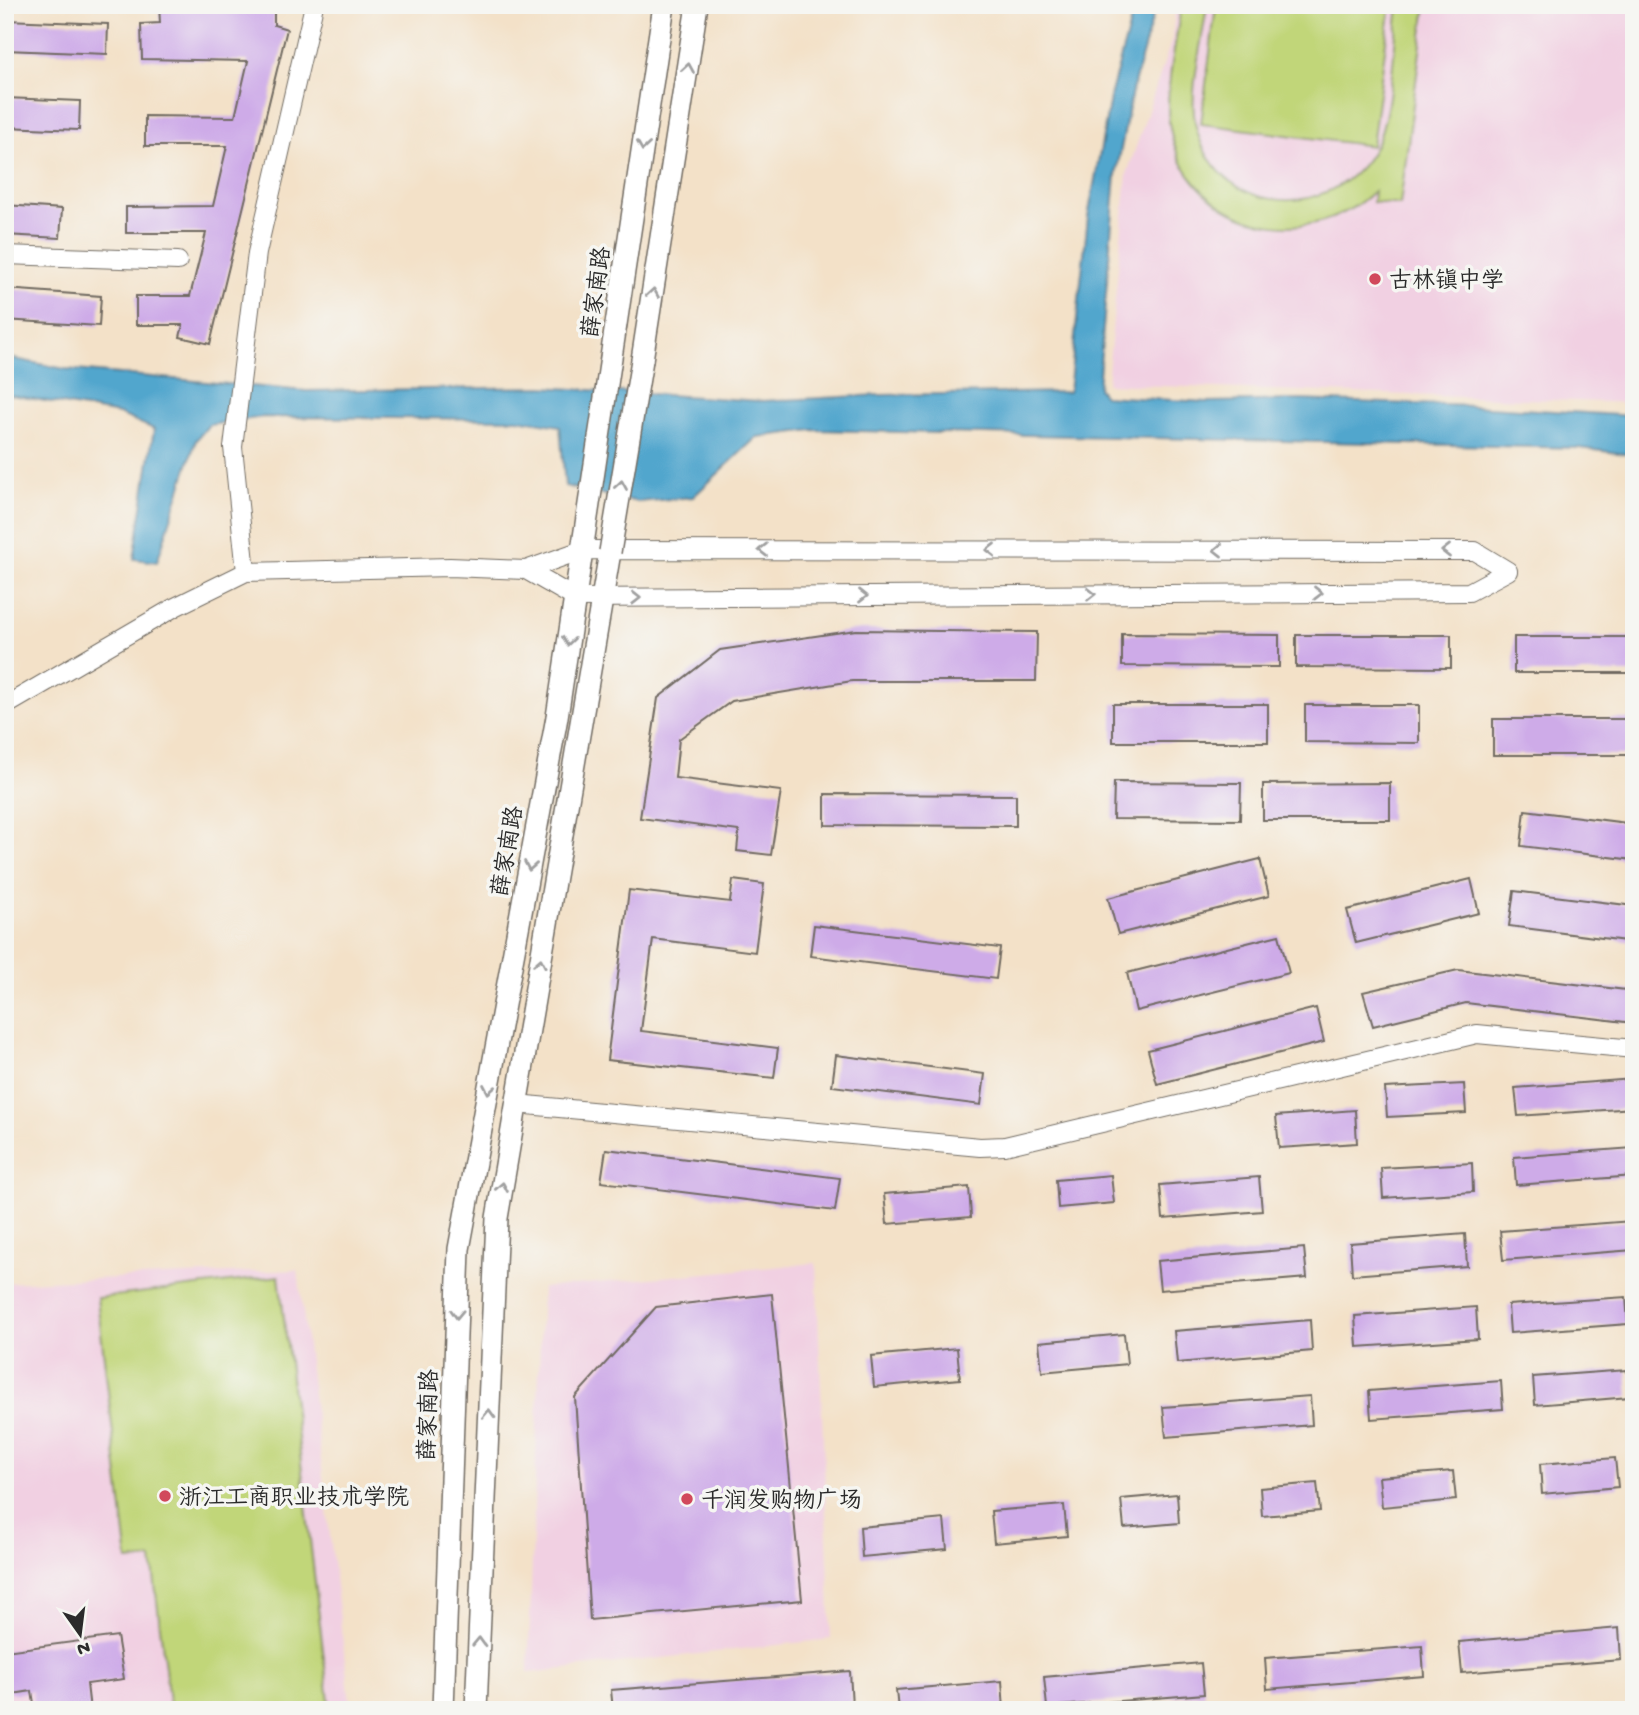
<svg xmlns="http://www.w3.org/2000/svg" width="1639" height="1715" font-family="'Gochi Hand','LXGW WenKai TC',sans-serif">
	<rect width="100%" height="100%" fill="#f6f6f2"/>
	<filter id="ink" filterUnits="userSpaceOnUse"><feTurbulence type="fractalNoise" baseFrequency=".0143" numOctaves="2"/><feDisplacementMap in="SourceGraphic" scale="14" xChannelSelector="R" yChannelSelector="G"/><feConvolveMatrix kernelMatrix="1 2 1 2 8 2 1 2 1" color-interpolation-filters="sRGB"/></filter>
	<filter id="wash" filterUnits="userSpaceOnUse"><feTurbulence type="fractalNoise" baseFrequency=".00686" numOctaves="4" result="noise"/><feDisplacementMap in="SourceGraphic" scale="28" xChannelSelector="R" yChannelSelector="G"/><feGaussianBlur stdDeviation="1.57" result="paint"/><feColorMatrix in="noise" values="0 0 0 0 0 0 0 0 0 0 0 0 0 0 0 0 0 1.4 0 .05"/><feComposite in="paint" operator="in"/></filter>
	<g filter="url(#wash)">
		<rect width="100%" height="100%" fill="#f3e1c8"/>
		<path fill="#f1d0e2" d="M1176 5H1634V403L1107 384 1127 174 1172 39Z
			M816 1263 831 1639 528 1673 542 1288Z
			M298 1270 351 1710H5V1283Z"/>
		<path fill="#c1d679" stroke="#768052" stroke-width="2" d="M1181 5H1207C1203 39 1189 89 1195 122 1213 215 1331 227 1375 147 1392 115 1394 43 1399 5H1426L1400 205 1373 202 1374 191C1305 258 1188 224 1170 128 1163 93 1177 41 1181 5Z
			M1216 5H1391L1372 146 1201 124Z
			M279 1276 330 1710H170L152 1559 128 1561 97 1298Z"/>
		<path fill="#51a6cd" stroke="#3e687c" stroke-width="2" d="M1135 5H1156L1132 91 1116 175 1098 388 1104 396 1207 402 1299 400 1472 406 1634 416V455L1579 448 813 430 757 437 693 497 638 502 565 486 560 426 518 419 263 417 209 425 196 440 157 562 134 559 154 429 119 414 5 394V357L65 369 306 391 542 387 761 401 880 395 1069 392 1088 217 1111 93Z"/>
		<g id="blocks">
			<path fill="#ceabe8" d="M159 5H274V25L287 29 210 344 180 337 183 325H136V296H190L206 233H126V207L213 206 227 146H145V116L235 117 248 61 142 59 141 24 160 23Z
				M5 20 108 24 107 54 5 50Z
				M5 98 80 101 79 130 5 127Z
				M5 205 62 209 60 238 5 235Z
				M5 289 101 296 99 326 5 320Z
				M856 630 1037 632 1036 681H852L732 701 679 739 675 778 781 791 771 855 737 851 739 831 640 818 658 698 720 650Z
				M1122 634 1279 635V667L1122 666Z
				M1296 635H1451V668L1296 667Z
				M1514 637H1634V673H1514Z
				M1113 704H1268V742H1113Z
				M1305 705H1419V743L1305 742Z
				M1493 719H1634V755H1493Z
				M1114 782 1241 783 1240 820 1113 819Z
				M1390 783V820H1263V784Z
				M825 794 1016 795V826L825 825Z
				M1525 810 1634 824V860L1521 846Z
				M1260 859 1269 896 1118 934 1108 898Z
				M1471 879 1479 913 1356 943 1347 910Z
				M733 880 764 884 755 952 653 939 641 1031 778 1048 774 1078 607 1060 629 890 730 902Z
				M1514 891 1634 906V942L1509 926Z
				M814 925 1000 948 996 979 810 956Z
				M1279 935 1289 973 1136 1011 1127 973Z
				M1458 970 1634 991V1023L1466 1003 1373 1026 1363 992Z
				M1316 1008 1324 1042 1157 1084 1148 1050Z
				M836 1055 985 1074 981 1105 832 1086Z
				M1633 1079 1634 1108 1518 1116 1515 1088Z
				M1464 1084 1466 1113 1387 1117 1385 1088Z
				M1355 1110 1357 1143 1279 1148 1276 1116Z
				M1633 1148 1634 1176 1516 1185 1514 1157Z
				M606 1149 840 1178 835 1211 601 1182Z
				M1472 1163 1473 1192 1383 1198 1381 1168Z
				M1111 1175 1114 1203 1058 1208 1056 1180Z
				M1259 1177 1262 1211 1163 1219 1160 1185Z
				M969 1187 971 1217 887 1224 884 1194Z
				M1632 1221 1634 1250 1503 1260 1500 1231Z
				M1465 1234 1467 1266 1352 1275 1350 1243Z
				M1304 1248 1307 1278 1160 1290 1157 1261Z
				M772 1294 802 1600 590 1620 575 1397 656 1307Z
				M1626 1297 1628 1324 1510 1333 1508 1305Z
				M1476 1307 1478 1339 1357 1347 1355 1316Z
				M1310 1320 1312 1351 1177 1363 1174 1331Z
				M1124 1334 1127 1364 1042 1372 1039 1342Z
				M957 1348 960 1379 874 1387 871 1356Z
				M1627 1370 1629 1397 1535 1405 1533 1377Z
				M1501 1381 1503 1409 1371 1419 1369 1391Z
				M1310 1396 1312 1425 1166 1437 1163 1407Z
				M1615 1458 1618 1487 1542 1494 1540 1464Z
				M1453 1471 1456 1500 1382 1507 1379 1477Z
				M1317 1483 1320 1511 1262 1516 1260 1488Z
				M1177 1494 1179 1523 1124 1528 1121 1499Z
				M1064 1505 1067 1536 994 1543 991 1511Z
				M944 1519 947 1549 862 1557 860 1527Z
				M1619 1628 1621 1660 1462 1673 1459 1642Z
				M117 1636 124 1679 87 1684 90 1710H35L32 1691 13 1694 5 1689V1651Z
				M1422 1646 1424 1676 1267 1689 1265 1658Z
				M1201 1663 1204 1694 1047 1707 1044 1677Z
				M850 1671 852 1706 809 1710H613L611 1690Z
				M1002 1681 1004 1710H898L896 1690Z"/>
		</g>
	</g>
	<g filter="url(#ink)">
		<use href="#blocks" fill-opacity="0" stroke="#716b62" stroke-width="2"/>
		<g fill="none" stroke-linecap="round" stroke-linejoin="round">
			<g stroke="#716b62" stroke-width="20">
				<path id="minor" d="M5 255 178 261
					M526 570 575 598 1469 592 1508 571
					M246 572 233 447 257 253 314 5
					M5 706 175 607 246 572 450 567 526 570 582 550 1475 551 1508 571
					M516 1104 980 1147 1005 1146 1477 1034 1634 1049"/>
			</g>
			<g stroke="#716b62" stroke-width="24">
				<path id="major" d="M642 360 697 5
					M443 1710 459 1249 557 717 664 5
					M476 1710 497 1218 610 552"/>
			</g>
			<use href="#minor" stroke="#fff" stroke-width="18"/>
			<use href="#major" stroke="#fff" stroke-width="21"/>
			<g stroke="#716b62" stroke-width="24" stroke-linecap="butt">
				<path id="major-bridge" d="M610 552 642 360"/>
			</g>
			<use href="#major-bridge" stroke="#fff" stroke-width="21"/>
		</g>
		<defs><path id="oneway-chevron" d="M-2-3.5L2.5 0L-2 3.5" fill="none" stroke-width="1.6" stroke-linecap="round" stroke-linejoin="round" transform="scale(1.75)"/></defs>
		<g stroke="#a0a0a0">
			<use href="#oneway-chevron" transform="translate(688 68) rotate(-81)"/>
			<use href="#oneway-chevron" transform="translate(643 146) rotate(98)"/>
			<use href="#oneway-chevron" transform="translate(653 293) rotate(-81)"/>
			<use href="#oneway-chevron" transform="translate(621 485) rotate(-81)"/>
			<use href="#oneway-chevron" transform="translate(763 550) rotate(-180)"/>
			<use href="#oneway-chevron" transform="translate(991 550) rotate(-180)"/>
			<use href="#oneway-chevron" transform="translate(1218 550) rotate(-180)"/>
			<use href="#oneway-chevron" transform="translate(1446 551) rotate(-180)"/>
			<use href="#oneway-chevron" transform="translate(1318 593)"/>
			<use href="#oneway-chevron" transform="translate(1091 594)"/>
			<use href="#oneway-chevron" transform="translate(863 596)"/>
			<use href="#oneway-chevron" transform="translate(636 598)"/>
			<use href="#oneway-chevron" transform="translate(568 641) rotate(98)"/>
			<use href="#oneway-chevron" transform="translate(530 866) rotate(100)"/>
			<use href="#oneway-chevron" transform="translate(540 963) rotate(-80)"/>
			<use href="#oneway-chevron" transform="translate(489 1089) rotate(100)"/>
			<use href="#oneway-chevron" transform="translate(502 1187) rotate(-80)"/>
			<use href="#oneway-chevron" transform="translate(457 1314) rotate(92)"/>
			<use href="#oneway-chevron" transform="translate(489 1414) rotate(-88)"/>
			<use href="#oneway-chevron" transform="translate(479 1642) rotate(-88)"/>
		</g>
	</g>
	<g fill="#d1495b" stroke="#f6f6f2" stroke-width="2.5">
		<circle cx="1375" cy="279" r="7"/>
		<circle cx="165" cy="1496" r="7"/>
		<circle cx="687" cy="1499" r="7"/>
	</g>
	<g text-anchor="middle" stroke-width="7" stroke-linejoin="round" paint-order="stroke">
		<g font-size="23" fill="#2b2b2b" stroke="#f6f6f2" text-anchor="start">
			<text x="1389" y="287">古林镇中学</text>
			<text x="179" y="1504">浙江工商职业技术学院</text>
			<text x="701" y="1507">千润发购物广场</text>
		</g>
		<g font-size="23" fill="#2b2b2b" stroke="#f6f6f2">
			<text transform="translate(595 292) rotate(-82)" y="8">薛家南路</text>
			<text transform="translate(506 851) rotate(-80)" y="8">薛家南路</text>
			<text transform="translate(427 1415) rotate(-88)" y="8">薛家南路</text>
		</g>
	</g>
	<rect width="1639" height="1715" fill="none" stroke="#f6f6f2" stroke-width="28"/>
	<g transform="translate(80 1634) rotate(166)" stroke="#f6f6f2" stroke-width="5" paint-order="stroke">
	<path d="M0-5L12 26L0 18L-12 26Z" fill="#2b2b2b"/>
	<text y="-10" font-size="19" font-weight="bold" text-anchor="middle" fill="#2b2b2b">N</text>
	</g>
</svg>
